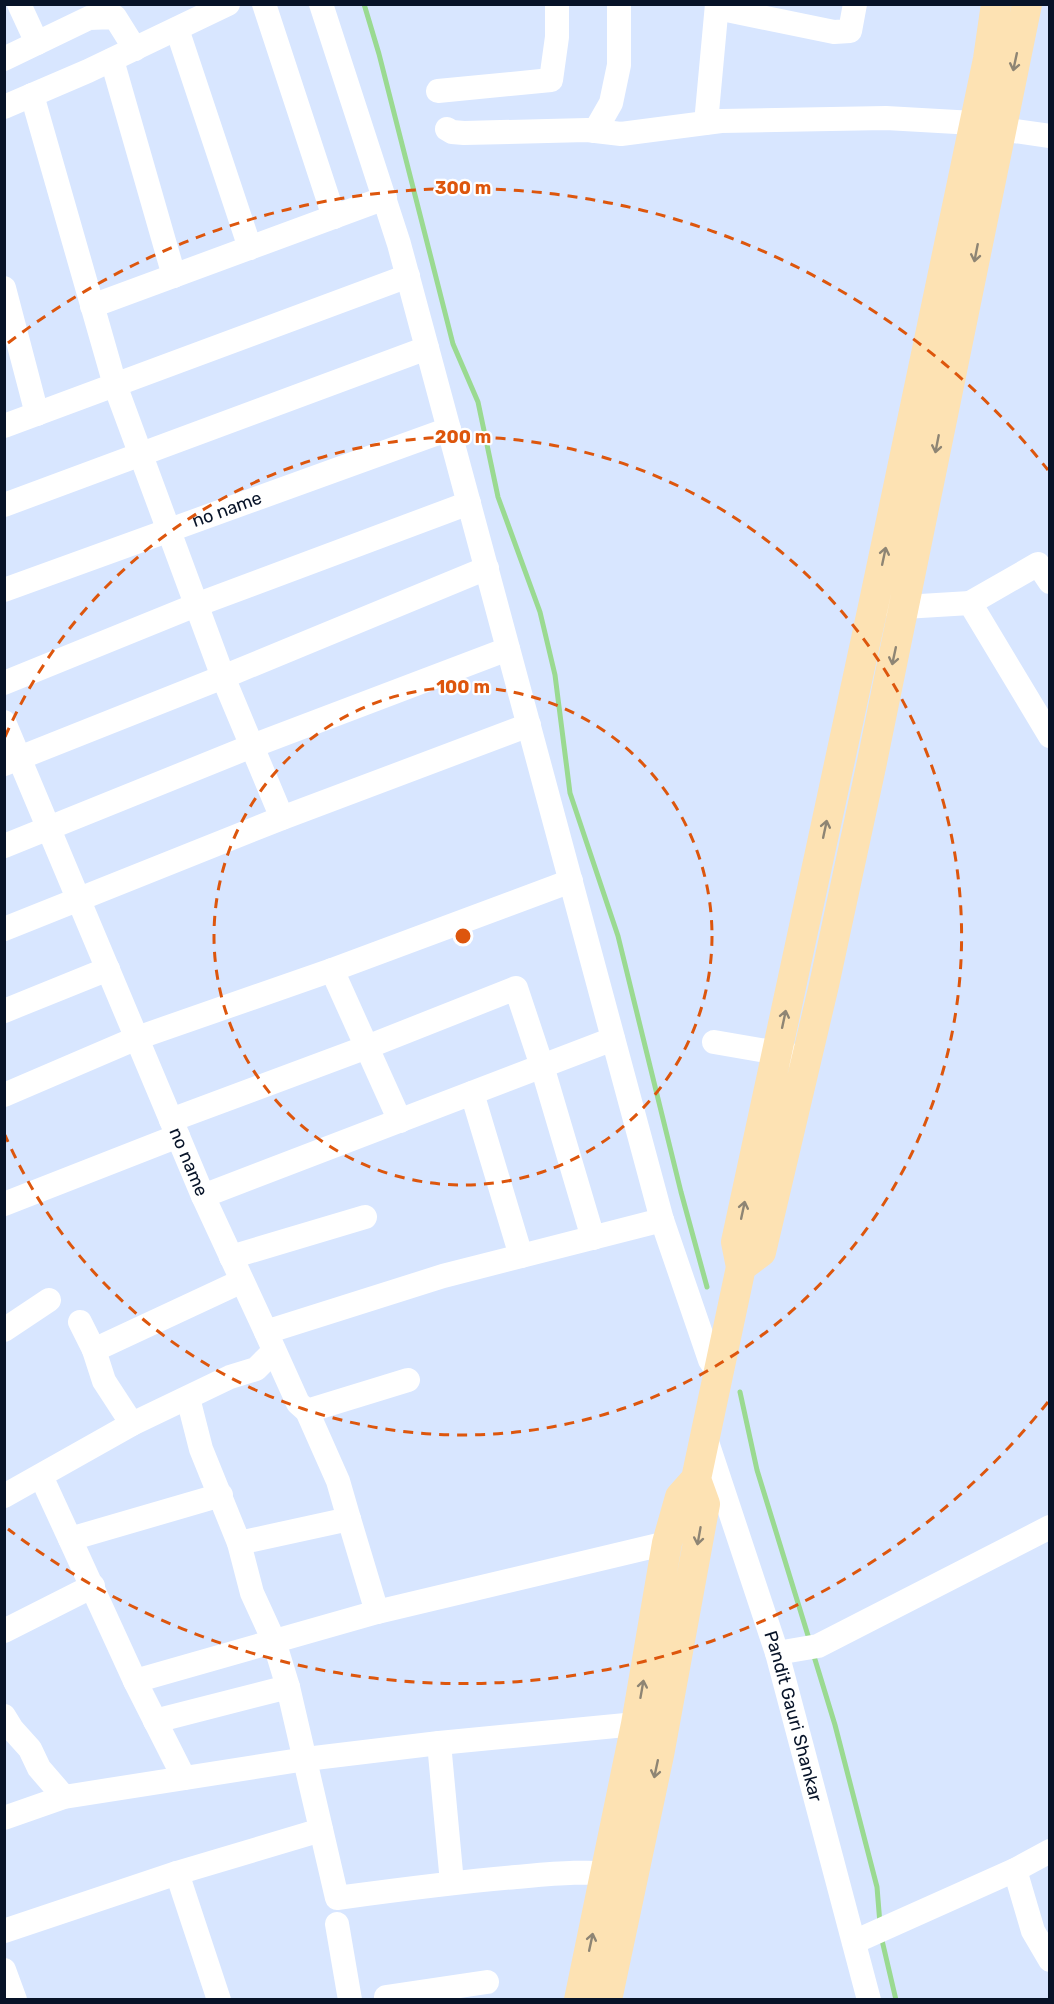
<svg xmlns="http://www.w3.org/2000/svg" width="1054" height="2004" font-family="Rubik,sans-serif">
	<rect width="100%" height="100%" fill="#d8e6ff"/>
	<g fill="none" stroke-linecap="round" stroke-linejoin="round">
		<path stroke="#9ada91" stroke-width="5" d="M364 4 379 54 453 344 478 402 498 497 540 612 555 675 570 793 618 936 681 1192 707 1287
			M740 1392 757 1470 810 1642
			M813 1653 835 1725 877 1887 880 1924
			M881 1936 896 2000"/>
		<g stroke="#fff" stroke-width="24">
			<path d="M19 4 37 43"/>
			<path d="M264 4 334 217"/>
			<path d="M321 4 399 244 662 1220 710 1360 718 1372"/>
			<path d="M717 8 834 32 850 31 855 4"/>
			<path d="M177 29 250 248"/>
			<path d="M4 59 89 18 115 17 135 49"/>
			<path d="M112 60 174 276"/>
			<path d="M438 91 551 80 557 37V4"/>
			<path d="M32 95 115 385 223 677 282 818"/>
			<path d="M4 107 88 71 228 4"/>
			<path d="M706 123 717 4"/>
			<path d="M447 129 452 132 464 133 587 130 621 134 721 121 886 118 974 123 1000 129 1050 136"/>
			<path d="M595 131 611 103 619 65V4"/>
			<path d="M4 288 37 414"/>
			<path d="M92 306 385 198"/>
			<path d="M4 426 408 276"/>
			<path d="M4 505 427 348"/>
			<path id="s1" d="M4 590 449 429"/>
			<path d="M970 603 1038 564 1050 582"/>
			<path d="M887 604 904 607 970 603 1050 736"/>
			<path d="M4 683 196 605 469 503"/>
			<path id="s2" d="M4 722 203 1196 613 1039"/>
			<path d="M4 764 223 677 487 568"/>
			<path d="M4 846 252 746 508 649"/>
			<path d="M4 929 282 818 529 725"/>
			<path d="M332 970 400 1121"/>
			<path d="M4 1011 108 969"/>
			<path d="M714 1042 807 1058"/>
			<path d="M472 1093 521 1256"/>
			<path d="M4 1095 137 1038 332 970 571 881"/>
			<path d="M171 1120 367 1047 516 988 542 1066 593 1238"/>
			<path d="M203 1196 266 1332 443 1276 662 1220"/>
			<path d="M4 1204 178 1136"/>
			<path d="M231 1257 365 1217"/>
			<path d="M80 1322 94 1350 104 1381 132 1424"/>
			<path d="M4 1330 49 1300"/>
			<path d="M94 1350 242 1281"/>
			<path d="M188 1398 201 1449 239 1543 252 1593 274 1641 288 1687 337 1898C396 1890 456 1882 516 1877 551 1874 588 1870 623 1875"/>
			<path d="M307 1411 408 1380"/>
			<path id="s3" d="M705 1436 777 1653 869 2000"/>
			<path d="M41 1476 70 1539 221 1495"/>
			<path d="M4 1496 132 1424 230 1377 256 1369 274 1351"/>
			<path d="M349 1519 377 1612"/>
			<path d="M70 1539 135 1681 184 1778"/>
			<path d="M239 1543 349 1519 338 1481 307 1411 298 1403 266 1332"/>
			<path d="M4 1631 93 1586"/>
			<path d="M777 1653 818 1646 1050 1527"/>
			<path d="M135 1681 377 1612 667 1543"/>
			<path d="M4 1716 12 1729 30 1749 39 1768 64 1797"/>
			<path d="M155 1721 288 1687"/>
			<path d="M439 1743 452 1883"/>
			<path d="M4 1818 64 1797 306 1759 439 1743 636 1724 652 1726"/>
			<path d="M1015 1870 1033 1931 1050 1960"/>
			<path d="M177 1873 219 2000"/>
			<path d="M337 1924 350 2000"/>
			<path d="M4 1931 177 1873 321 1830"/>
			<path d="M854 1942 1015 1870 1050 1851"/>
			<path d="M4 1970 15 2000"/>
			<path d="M386 1997 487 1982"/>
		</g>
		<path stroke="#fde2b3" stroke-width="30" d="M741 1267 761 1252 824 985 872 762 1027 4
			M579 2000 636 1724 667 1543 680 1497 696 1479 741 1267 736 1242 874 602 988 59 996 4
			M607 2000 659 1755 705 1504 696 1479"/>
	</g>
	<defs><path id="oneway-shaft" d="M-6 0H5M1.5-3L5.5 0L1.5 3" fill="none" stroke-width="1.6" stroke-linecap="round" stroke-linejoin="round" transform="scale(1.5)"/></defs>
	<g stroke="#8e8574">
		<use href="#oneway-shaft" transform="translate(1015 62) rotate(102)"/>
		<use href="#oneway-shaft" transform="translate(976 253) rotate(101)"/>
		<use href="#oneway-shaft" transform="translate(937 444) rotate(101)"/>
		<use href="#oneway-shaft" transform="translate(884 556) rotate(-78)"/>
		<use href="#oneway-shaft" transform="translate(894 656) rotate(102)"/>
		<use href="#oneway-shaft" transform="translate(825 829) rotate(-78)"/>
		<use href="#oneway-shaft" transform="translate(784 1019) rotate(-78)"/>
		<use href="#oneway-shaft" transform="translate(743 1210) rotate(-78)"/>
		<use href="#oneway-shaft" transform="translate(699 1536) rotate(100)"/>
		<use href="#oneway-shaft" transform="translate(642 1689) rotate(-80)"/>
		<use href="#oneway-shaft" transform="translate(656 1769) rotate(102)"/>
		<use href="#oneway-shaft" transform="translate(591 1942) rotate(-78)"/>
	</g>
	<g fill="none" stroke="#dd560d" stroke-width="3" stroke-dasharray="10 8">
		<circle cx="463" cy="936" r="249"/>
		<path d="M5 737A499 499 0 1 1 5 1135"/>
		<path d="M1048 1402A748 748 0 0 1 8 1529M8 343A748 748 0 0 1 1048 470"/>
	</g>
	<g text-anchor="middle" stroke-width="4.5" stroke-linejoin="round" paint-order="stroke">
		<g font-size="18" fill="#071328" stroke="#fff">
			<text dy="6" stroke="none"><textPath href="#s1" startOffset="237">no name</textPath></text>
			<text dy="6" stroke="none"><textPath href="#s2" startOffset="477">no name</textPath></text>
			<text dy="6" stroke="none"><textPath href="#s3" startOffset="294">Pandit Gauri Shankar</textPath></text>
		</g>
	</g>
	<circle cx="463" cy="936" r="9" fill="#dd560d" stroke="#fff" stroke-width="3"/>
	<g font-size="18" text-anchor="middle" font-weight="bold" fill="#dd560d" stroke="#fff" stroke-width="4.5" stroke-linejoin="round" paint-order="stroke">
		<text x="463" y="194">300 m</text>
		<text x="463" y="443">200 m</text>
		<text x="463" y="693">100 m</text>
	</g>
	<rect width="1054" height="2004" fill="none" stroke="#071328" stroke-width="12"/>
</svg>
